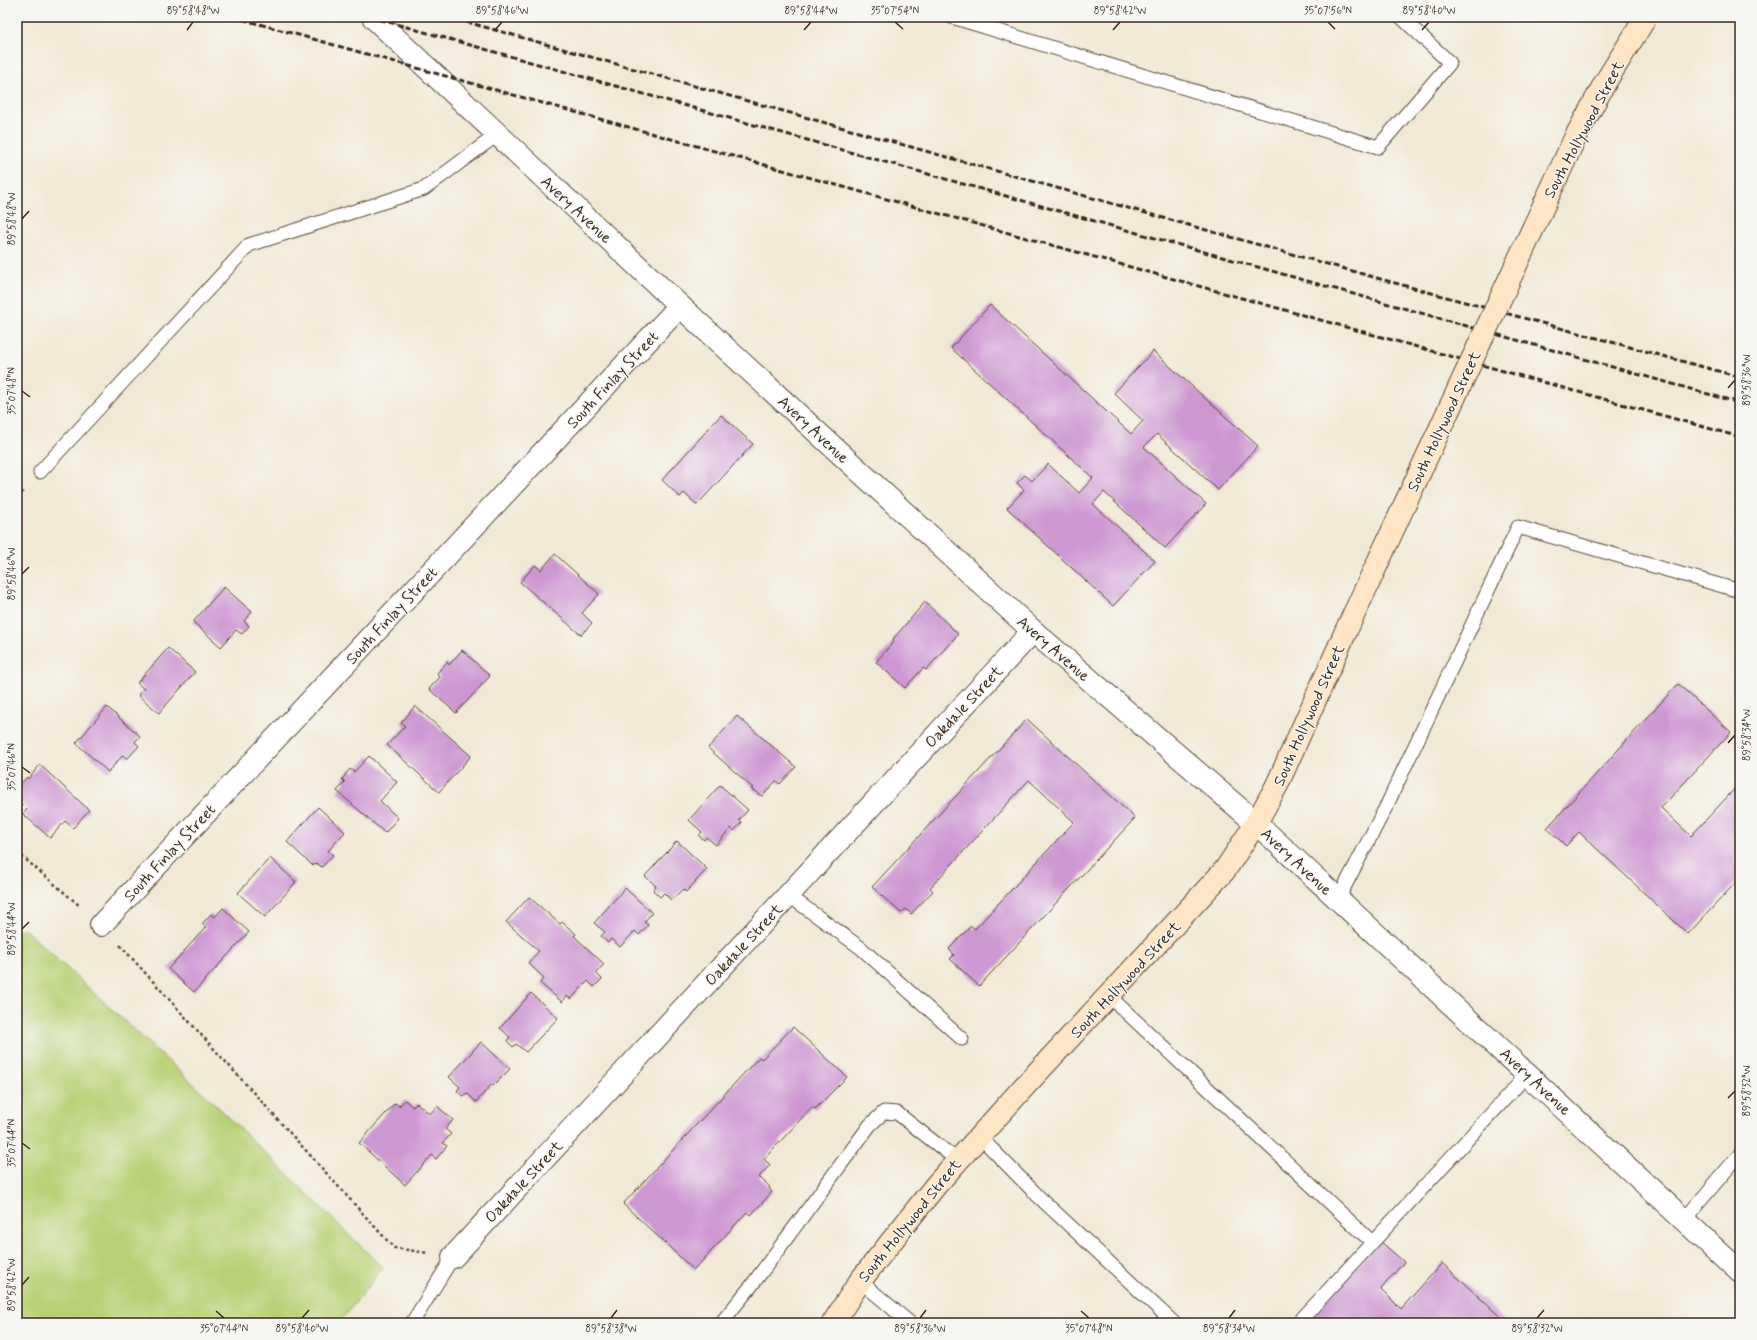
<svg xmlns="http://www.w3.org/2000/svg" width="1757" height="1340" font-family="Mynerve,sans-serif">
	<rect width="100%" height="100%" fill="#f6f6f2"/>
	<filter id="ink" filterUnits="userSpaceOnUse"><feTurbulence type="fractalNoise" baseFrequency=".025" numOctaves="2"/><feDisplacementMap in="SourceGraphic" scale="8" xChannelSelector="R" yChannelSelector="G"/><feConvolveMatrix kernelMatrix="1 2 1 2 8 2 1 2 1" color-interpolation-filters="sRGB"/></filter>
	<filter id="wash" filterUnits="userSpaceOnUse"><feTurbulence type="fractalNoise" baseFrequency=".012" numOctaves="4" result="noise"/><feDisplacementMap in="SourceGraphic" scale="16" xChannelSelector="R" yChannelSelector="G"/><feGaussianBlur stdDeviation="0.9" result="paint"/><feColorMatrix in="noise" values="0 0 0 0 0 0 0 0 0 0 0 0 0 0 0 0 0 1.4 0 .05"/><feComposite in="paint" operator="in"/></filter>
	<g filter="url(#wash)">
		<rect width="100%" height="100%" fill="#f1e9d5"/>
		<path fill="#b9d176" stroke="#7a7e4a" d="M24 929 212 1101 383 1268 339 1323H17V930Z"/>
		<g id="blocks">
			<path fill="#cd97d2" d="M990 305 1131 434 1143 421 1114 393 1153 351 1258 446 1218 490 1157 434 1144 447 1206 504 1165 548 1104 492 1093 504 1155 561 1113 606 1007 508 1024 490 1017 483 1025 475 1032 481 1048 464 1079 493 1093 478 951 348Z
				M721 415 753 444 697 505 684 493 680 497 662 480Z
				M555 554 599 594 582 613 592 623 581 635 520 582 535 565 541 570Z
				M224 587 252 612 244 621 249 626 242 634 236 630 221 647 193 622Z
				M925 602 958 634 926 670 923 668 905 688 876 662 894 641 893 639Z
				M168 648 195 672 159 713 138 695 144 689 137 683Z
				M462 650 490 676 456 713 429 689 440 677 437 673 447 662 449 665Z
				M1678 684 1731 732 1661 808 1691 836 1740 783V878L1688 934 1579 832 1566 846 1547 828Z
				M415 706 471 756 439 792 387 745 405 726 401 723Z
				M107 707 140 736 135 742 139 746 127 759 123 755 108 772 76 743Z
				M737 716 796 767 780 784 776 781 762 796 751 789 753 788 708 748Z
				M1027 719 1135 818 979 986 950 959 954 955 949 949 971 926 975 929 1074 822 1029 780 930 888 933 891 911 914 906 909 901 913 872 887Z
				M369 756 397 782 380 801 398 818 385 833 337 791 345 782 342 779 350 769 354 772Z
				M40 765 89 810 73 828 65 821 50 838 23 814 27 809 17 799V788L27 777 28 779Z
				M720 785 748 810 739 820 742 822 734 831 731 828 716 845 706 837 704 840 699 836 702 832 689 820Z
				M318 807 345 832 328 851 333 855 322 867 316 863 313 866 287 842Z
				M677 841 707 869 686 892 683 889 671 900 664 893 660 897 653 890 656 886 645 876Z
				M270 858 296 882 265 917 238 893Z
				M625 888 652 913 644 922 648 925 639 935 635 931 620 947 611 939 608 943 601 936 605 932 594 923Z
				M529 897 560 924 562 922 576 934 574 936 604 964 596 973 602 979 594 987 588 981 571 999 567 996 562 1002 540 983 544 978 528 963 539 951 506 922Z
				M223 908 249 932 194 992 168 969 206 927 202 924 211 914 215 917Z
				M531 993 558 1018 526 1052 516 1044 513 1047 507 1041 510 1037 500 1028Z
				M793 1027 847 1077 815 1109 812 1107 764 1159 770 1165 759 1177 770 1187 769 1188 772 1192 751 1215 747 1212 694 1270 623 1204 759 1057 762 1059Z
				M481 1042 510 1069 493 1086 492 1084 476 1102 467 1093 463 1096 457 1091 460 1087 449 1077Z
				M405 1100 413 1107 417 1103 430 1114 437 1106 453 1120 445 1129 451 1134 443 1143 447 1146 436 1159 432 1155 405 1185 359 1143 395 1103 399 1106Z
				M1380 1241 1404 1262 1381 1289 1401 1309 1442 1263 1507 1323H1304Z"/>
		</g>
	</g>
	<g filter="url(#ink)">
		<use href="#blocks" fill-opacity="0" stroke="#564739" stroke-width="1"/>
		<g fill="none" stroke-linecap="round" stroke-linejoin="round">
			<g stroke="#564739" stroke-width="15">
				<path id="service" d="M952 17 1378 147 1450 63 1401 17
					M40 472 249 245 424 189 498 134
					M788 895 861 948 962 1039
					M1338 899 1386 807 1518 527 1740 591
					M1109 996 1372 1242
					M979 1136 1039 1197 1174 1323
					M1684 1220 1740 1154
					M860 1281 910 1323
					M412 1323 453 1257
					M721 1323 752 1285 870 1125 884 1112 897 1113 957 1160
					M1298 1323 1528 1074"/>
			</g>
			<g stroke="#564739" stroke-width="24">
				<path id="minor" d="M101 925 680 306
					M453 1257 1033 631"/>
			</g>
			<g stroke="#564739" stroke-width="24">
				<path id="tertiary" d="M373 17 680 306 1033 631 1256 823 1740 1272"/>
			</g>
			<g stroke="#564739" stroke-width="24">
				<path id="secondary" d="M833 1323 860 1281 936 1185 1022 1089 1225 870 1256 823 1277 785 1346 631"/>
			</g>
			<path stroke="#564739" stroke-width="2.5" stroke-dasharray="3 3" stroke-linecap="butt" d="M17 498 25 489
				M17 852 80 906
				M120 945 394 1248 428 1253"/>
			<use href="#service" stroke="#fff" stroke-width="13"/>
			<use href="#minor" stroke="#fff" stroke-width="22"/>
			<use href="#tertiary" stroke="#fff" stroke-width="22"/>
			<use href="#secondary" stroke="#fde5c5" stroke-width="22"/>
			<path stroke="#3b2a1e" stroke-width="3" stroke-dasharray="6 3" stroke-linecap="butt" d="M234 17 1740 437
				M371 17 1740 403
				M449 17 1384 280 1740 377"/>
			<g stroke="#564739" stroke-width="24" stroke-linecap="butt">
				<path id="secondary-bridge" d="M1346 631 1576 136 1606 81 1646 17"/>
			</g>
			<use href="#secondary-bridge" stroke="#fde5c5" stroke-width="22"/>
		</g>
	</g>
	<path fill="none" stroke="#3b2a1e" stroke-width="1.5" d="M895 22 903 29M1328 22 1335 29M187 30 193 22M495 30 502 22M804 30 811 22M1113 30 1120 22M1422 30 1429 22M22 219 29 211M1728 388 1735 380M22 391 30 397M22 574 29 567M1728 743 1735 735M22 767 30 773M22 929 29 922M1728 1098 1735 1091M22 1143 30 1149M22 1285 29 1277M216 1311 224 1318M1081 1311 1089 1318M302 1318 309 1310M611 1318 617 1310M920 1318 926 1310M1229 1318 1235 1310M1537 1318 1544 1310"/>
	<g text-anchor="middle" stroke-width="3" stroke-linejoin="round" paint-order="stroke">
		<g font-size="16" fill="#3b2a1e" stroke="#f6f6f2">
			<text transform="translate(1583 129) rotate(-62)" y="6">South Hollywood Street</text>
			<text transform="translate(577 209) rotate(43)" y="6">Avery Avenue</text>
			<text transform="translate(612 379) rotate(-47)" y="6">South Finlay Street</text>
			<text transform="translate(1443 421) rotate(-65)" y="6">South Hollywood Street</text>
			<text transform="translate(814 429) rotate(43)" y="6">Avery Avenue</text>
			<text transform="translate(391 615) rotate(-47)" y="6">South Finlay Street</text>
			<text transform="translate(1054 648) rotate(41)" y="6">Avery Avenue</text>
			<text transform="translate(963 706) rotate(-47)" y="6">Oakdale Street</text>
			<text transform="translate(1308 715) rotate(-66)" y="6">South Hollywood Street</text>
			<text transform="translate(169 852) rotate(-47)" y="6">South Finlay Street</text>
			<text transform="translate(1297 861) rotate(43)" y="6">Avery Avenue</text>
			<text transform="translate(743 944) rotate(-47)" y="6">Oakdale Street</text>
			<text transform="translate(1125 979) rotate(-47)" y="6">South Hollywood Street</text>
			<text transform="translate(1536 1081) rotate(43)" y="6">Avery Avenue</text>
			<text transform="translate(523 1181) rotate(-47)" y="6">Oakdale Street</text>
			<text transform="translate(909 1220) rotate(-51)" y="6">South Hollywood Street</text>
		</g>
	</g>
	<rect width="1757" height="1340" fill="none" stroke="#f6f6f2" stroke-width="44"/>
	<rect x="22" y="22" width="1713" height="1296" fill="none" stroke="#3b2a1e" stroke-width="1.5"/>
	<g font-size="10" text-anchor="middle" fill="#3b2a1e">
		<text x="193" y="14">89°58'48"W</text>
		<text x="502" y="14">89°58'46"W</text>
		<text x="811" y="14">89°58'44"W</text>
		<text x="895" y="14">35°07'54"N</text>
		<text x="1120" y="14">89°58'42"W</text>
		<text x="1328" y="14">35°07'56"N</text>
		<text x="1429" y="14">89°58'40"W</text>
		<text transform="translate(11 219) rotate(-90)" y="4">89°58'48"W</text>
		<text transform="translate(1746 380) rotate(-90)" y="4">89°58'36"W</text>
		<text transform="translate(11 391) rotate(-90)" y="4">35°07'48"N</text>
		<text transform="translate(11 574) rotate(-90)" y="4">89°58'46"W</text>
		<text transform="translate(1746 735) rotate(-90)" y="4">89°58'34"W</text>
		<text transform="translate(11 767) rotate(-90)" y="4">35°07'46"N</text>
		<text transform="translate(11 929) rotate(-90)" y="4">89°58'44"W</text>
		<text transform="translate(1746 1091) rotate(-90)" y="4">89°58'32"W</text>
		<text transform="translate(11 1143) rotate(-90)" y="4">35°07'44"N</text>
		<text transform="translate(11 1285) rotate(-90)" y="4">89°58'42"W</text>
		<text x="224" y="1332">35°07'44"N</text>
		<text x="302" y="1332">89°58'40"W</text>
		<text x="611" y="1332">89°58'38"W</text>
		<text x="920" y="1332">89°58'36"W</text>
		<text x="1089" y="1332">35°07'48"N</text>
		<text x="1229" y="1332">89°58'34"W</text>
		<text x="1537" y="1332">89°58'32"W</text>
	</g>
</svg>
